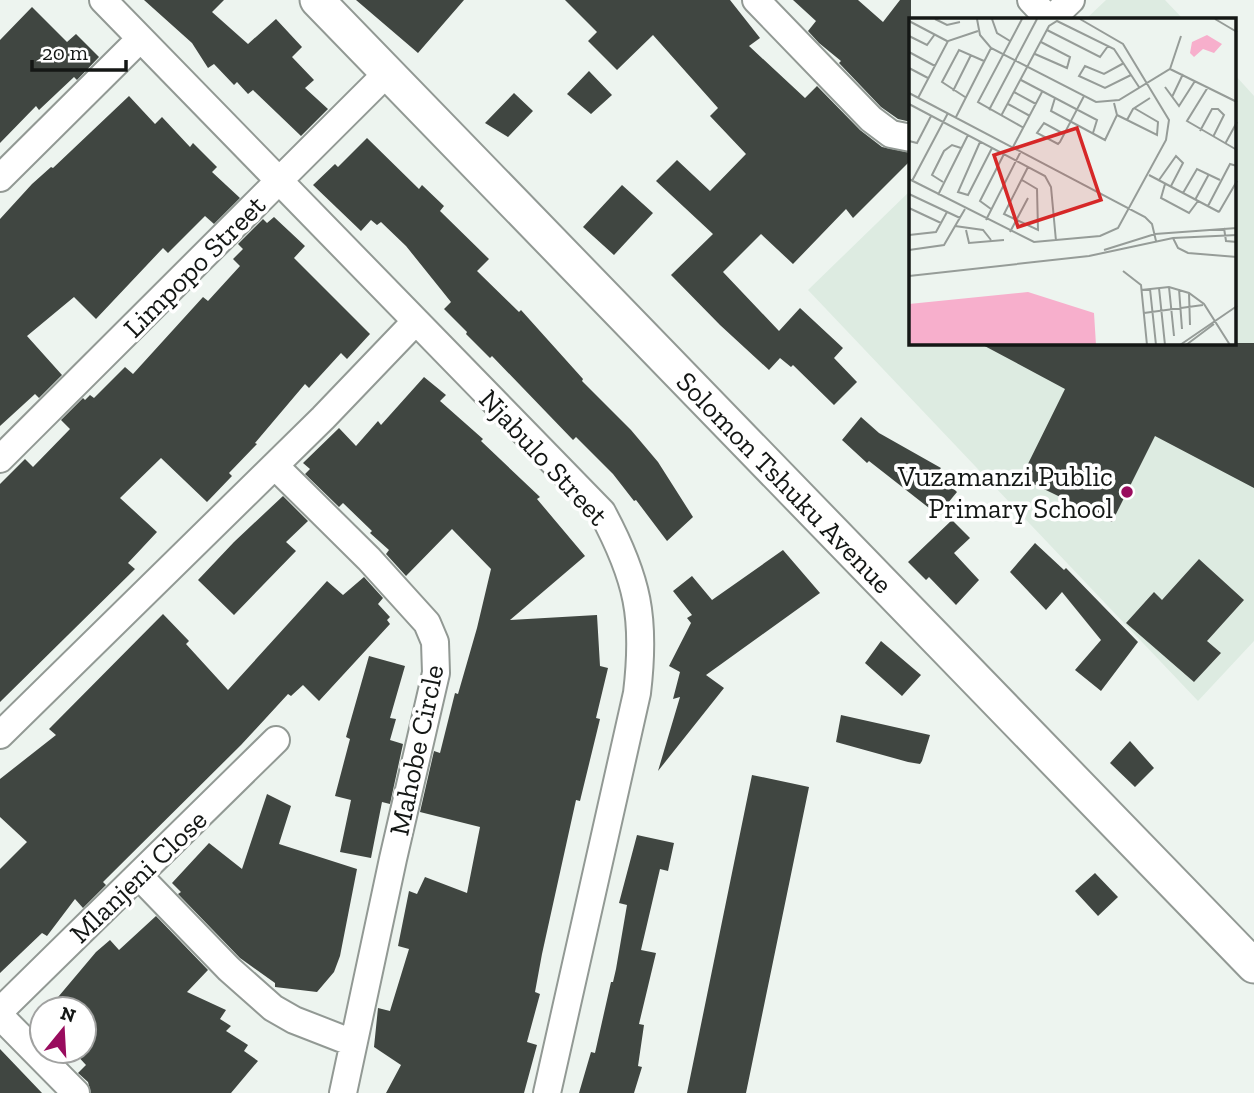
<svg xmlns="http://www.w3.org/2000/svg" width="1254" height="1093" font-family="'Zilla Slab',serif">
	<rect width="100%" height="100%" fill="#edf4ef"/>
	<path fill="#ddebe1" d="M1106 0H1165L1183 19H1086Z
		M1235 75 1254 96V641L1198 701 808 290 911 190V343H1235Z"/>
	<path fill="#404641" d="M144 0H224L212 12 248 44 276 19 302 47 292 57 314 80 305 88 328 109 301 136 253 90 248 94 237 82 234 85 214 64 208 68 192 43Z
		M356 0H464L418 53Z
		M565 0H730L760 38 749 46 805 98 817 86 860 130 882 147 911 153V160L853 218 846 209 793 264 761 234 723 272 779 331 800 308 843 348 834 358 857 382 834 405 793 365 791 367 780 358 769 370 720 325 671 275 713 234 656 181 677 160 710 191 746 154 710 116 718 108 653 35 617 70 588 41 597 32Z
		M793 0H858L883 22 900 0H911V122L898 119 881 107 839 63 841 61 819 43 808 31 816 21Z
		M32 7 67 42 76 34 99 57 77 80 74 77 39 110 36 106 0 143V40Z
		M589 71 612 95 591 114 567 94Z
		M514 93 533 111 508 137 485 123Z
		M129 96 155 124 162 117 190 147 193 143 217 167 212 172 240 198 214 224 205 216 168 253 163 248 96 319 74 297 27 336 62 375 39 398 35 394 0 426V219L32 184 51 167 53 168Z
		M367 138 419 189 422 185 444 206 440 211 489 259 477 271 519 312 521 310 583 379 582 381 631 430 658 462 693 517 667 541 636 500 634 501 613 474 576 437 573 440 492 356 490 358 466 334 467 332 444 309 451 302 406 246 381 222 377 225 371 220 361 231 313 185 335 164 338 167Z
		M622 185 653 213 614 255 583 227Z
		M274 217 305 246 294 258 370 334 347 359 341 353 309 388 305 384 255 443 257 444 229 473 232 476 207 502 161 458 120 498 157 532 128 563 135 569 0 702V484L25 459 33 467 70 429 61 420 83 398 85 400 90 395 94 398 125 367 133 374 203 297 208 301 240 266 233 259 243 249 238 244 263 219 267 223Z
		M979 343H1254V488L1155 436 1112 522 1021 478 1065 389Z
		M424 377 446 395 440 401 483 439 481 441 540 497 537 499 585 556 510 620 597 615 600 666 608 668 596 718 600 719 580 801 576 800 542 954 535 992 540 994 527 1042 537 1045 524 1093H386L401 1065 374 1047 378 1008 390 1011 409 949 398 946 409 891 417 894 425 877 467 893 480 827 420 812 434 751 440 753 455 693 458 694 477 628 491 569 452 529 406 576 386 554 389 550 370 533 372 531 343 503 339 507 305 474 310 469 303 463 339 428 356 446 378 421 381 425Z
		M861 417 879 433 941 468 937 473 957 492 938 515 869 461 867 463 842 440Z
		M283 496 308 521 286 542 296 551 234 615 198 580 234 542Z
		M952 520 970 538 954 553 979 580 956 605 929 577 926 580 908 562Z
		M1035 543 1064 570 1066 568 1138 642 1101 691 1075 670 1101 640 1062 592 1046 610 1010 572Z
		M783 550 820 593 706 675 724 688 658 771 680 697 673 699 680 672 669 666 691 623 687 618 692 615 673 591 692 576 712 600Z
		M1199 559 1244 600 1207 641 1221 653 1194 682 1126 623 1154 592 1162 600Z
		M364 577 383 598 378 604 390 617 387 620 390 624 319 701 303 685 291 696 288 694 241 745 103 882 106 885 83 908 75 899 47 936 42 933 0 973V869L27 842 0 817V779L56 735 49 729 163 614 189 641 186 644 228 690 327 581 343 595Z
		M881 641 921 675 902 696 865 663Z
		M369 656 405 666 390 718 396 719 390 740 403 744 390 804 382 802 371 858 340 852 351 800 335 796 350 739 346 737Z
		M841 715 930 735 922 761 920 764 908 762 836 742Z
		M1130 741 1154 768 1135 787 1110 763Z
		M752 775 809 787 746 1093H687Z
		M267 794 291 806 279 844 357 869 340 956 334 972 317 992 275 987V983L240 958 178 894 181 892 172 883 209 843 242 869Z
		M637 835 674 843 668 871 660 869 641 950 656 953 639 1024 644 1025 638 1066 642 1067 634 1093H579L591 1052 595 1053 611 982H613L616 969 627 905 619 903Z
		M1095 873 1118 897 1098 916 1075 891Z
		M156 916 208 970 187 992 226 1010 220 1019 231 1026 226 1031 248 1045 244 1051 258 1061 231 1093H91L88 1082 78 1073 86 1065 73 1051H84V1009H48L96 952 110 940 119 950Z
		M0 1049 42 1093H0Z"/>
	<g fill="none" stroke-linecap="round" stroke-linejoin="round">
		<g stroke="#929994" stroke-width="30">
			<path id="minor" d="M103 0 602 512C638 579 646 618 637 693L547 1093
				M756 0 871 119 891 134 911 138
				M1031 0 1049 19
				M1051 19 1071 0
				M0 178 140 39
				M0 459 388 72
				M275 466 369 559 427 623 435 642 436 673 393 859 343 1093
				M0 735 323 418 415 322
				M139 876 229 969 273 1008 294 1020 353 1043
				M0 1011 276 740
				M0 1016 76 1093"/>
		</g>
		<g stroke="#929994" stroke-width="37">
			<g id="tertiary">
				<path id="s1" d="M317 0 1254 966"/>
			</g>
		</g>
		<use href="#minor" stroke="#fff" stroke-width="26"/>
		<use href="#tertiary" stroke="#fff" stroke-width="33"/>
	</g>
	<circle fill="#990c5e" stroke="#fff" stroke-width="2.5" cx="1127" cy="492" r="7"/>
	<g text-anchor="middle" stroke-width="7" stroke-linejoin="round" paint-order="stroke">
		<g font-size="28" fill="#141715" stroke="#fff">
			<text transform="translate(194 266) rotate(-45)" y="10">Limpopo Street</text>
			<text transform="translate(544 457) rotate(47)" y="10">Njabulo Street</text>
			<text dy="10" stroke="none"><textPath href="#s1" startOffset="672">Solomon Tshuku Avenue</textPath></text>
			<text transform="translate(416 750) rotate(-78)" y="10">Mahobe Circle</text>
			<text transform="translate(138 876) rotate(-44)" y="10">Mlanjeni Close</text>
		</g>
		<g font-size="28" fill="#141715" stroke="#fff" text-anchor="end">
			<text x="1113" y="486">Vuzamanzi Public<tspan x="1113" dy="32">Primary School</tspan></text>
		</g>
	</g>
	<g transform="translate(909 18)">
		<rect width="327" height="327" fill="#edf4ef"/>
		<path d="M298 17 313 26 305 35 294 31 285 39 281 35 283 24ZM119 274 185 295 187 327H0V286Z" fill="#f7afcc"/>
		<path fill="none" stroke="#969c98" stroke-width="2" d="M26 1 38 7 51 4M68 1 71 17 82 30 187 84 210 82 261 51 328 84M83 1 88 15 101 23M113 1 69 84 115 110M306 1 328 14M0 3 38 23M138 12 191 39 199 28M0 18 18 27 26 16M0 34 26 48M126 36 158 50 161 39 132 24M215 45 195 56 176 48 170 58 196 70 222 57M0 50 19 60M261 51 272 18M112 62 188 102 184 115M256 69 270 88 286 63M299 69 278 103 328 132M44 73 62 37M105 74 127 86M0 75 236 199 243 206 247 223M56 79 33 64 50 32 75 43M263 79 274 56M9 80 39 23 69 13M146 80 142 93 196 122 208 97 205 85M0 86 136 158 142 169 147 223M99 86 121 98M80 92 128 1M208 97 248 117 249 104 225 90M92 98 140 8 148 3 205 31 230 69M47 99 82 30M218 102 224 91 241 80M291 113 303 91H309L315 97 304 119M155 116 135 105 128 115 149 126 151 124 175 78M0 123 8 125 22 98M71 124 49 174 59 177 83 130M316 126 328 104M104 129 133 74M240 157 310 194M0 161 125 224 191 218 209 210 257 122 260 102 214 26 171 1M113 162 128 171 129 212 95 196 119 149M250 162 267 138 274 145 262 168M3 163 39 95M34 164 23 157 35 133 43 127 52 130M256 166 252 180 280 195 289 183M274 175 288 151 311 162M0 176 51 200M29 177 59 117M286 182 300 156M299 188 321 146 328 148M0 190 32 205M82 191 71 183 95 136M310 194 328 163M77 202 112 133M46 208 74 212 82 222M315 210 317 223 328 224M57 212 60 225 95 222M101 214 119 180M0 217 27 214 38 194M264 220 269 230 279 235 328 239M0 232 35 227 56 191M195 232 246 216 328 210M214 253 232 267 238 327M0 258 180 238 264 220 328 217M260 269 265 318M250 270 256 327M241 271 247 327M270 271 273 311M232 272 260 269 280 275 295 286 321 327M280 275 281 307M235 295 294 287M271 327 328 288M277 327 305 306"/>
		<path fill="#d62828" fill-opacity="0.15" stroke="#d62828" stroke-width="3.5" d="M168 110 192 182 109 209 85 137Z"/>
		<rect width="327" height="327" fill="none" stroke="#141715" stroke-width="3.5"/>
	</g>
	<g transform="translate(63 1030) rotate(18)"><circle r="33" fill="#ffffff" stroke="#a1a2a1" stroke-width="2"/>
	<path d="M0-5L12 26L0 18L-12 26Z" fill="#990c5e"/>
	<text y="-10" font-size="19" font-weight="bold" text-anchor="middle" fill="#141715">N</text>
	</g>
	<path d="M32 60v10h94v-10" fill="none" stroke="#141715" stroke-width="3.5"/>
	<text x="42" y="60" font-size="21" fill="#141715" stroke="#ffffff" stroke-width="5" paint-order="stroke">20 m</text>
</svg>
